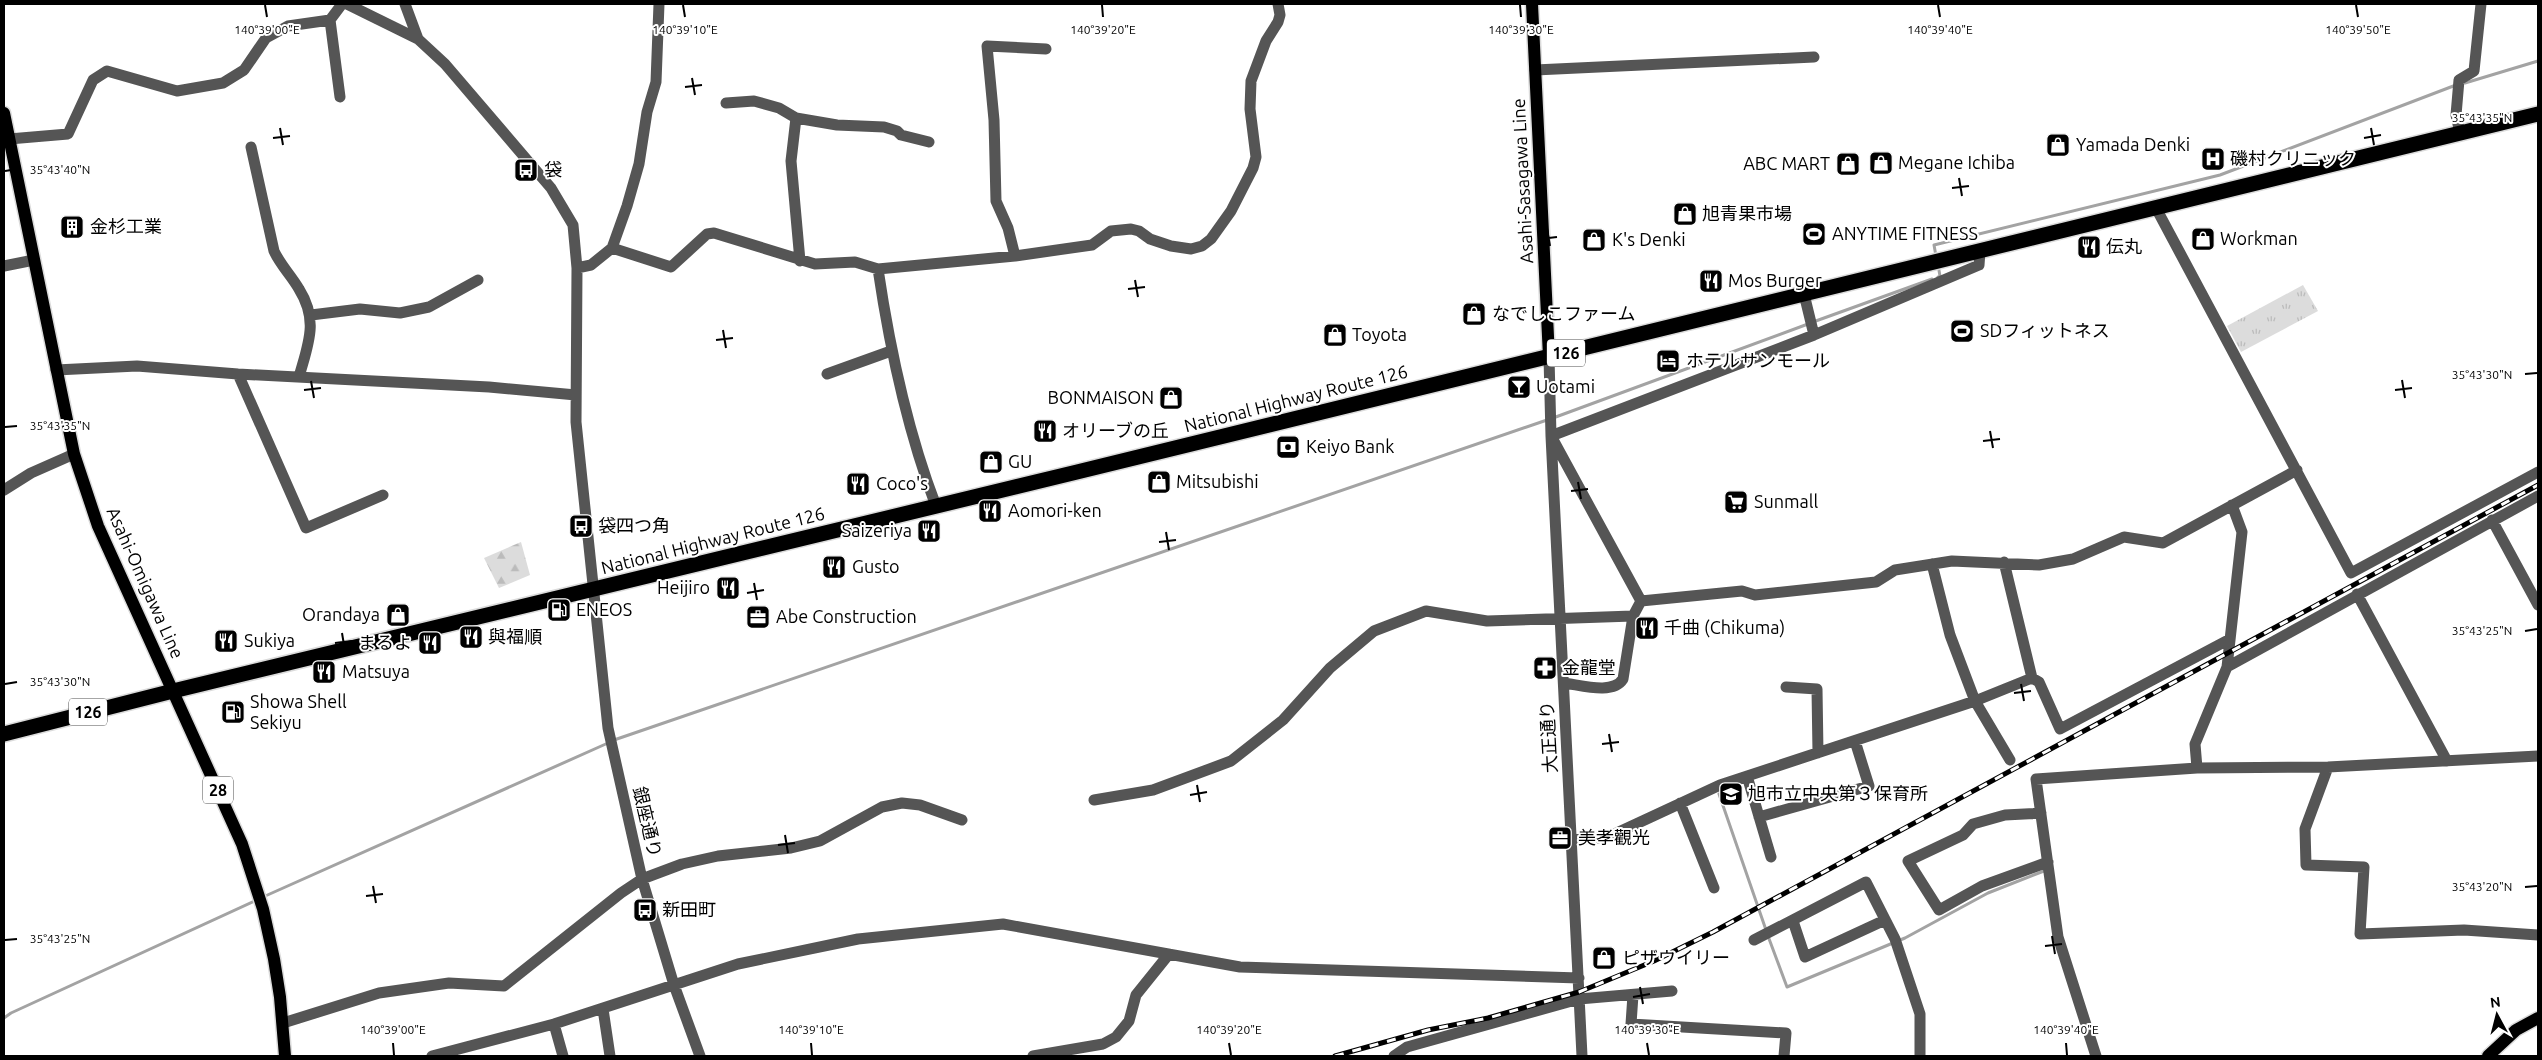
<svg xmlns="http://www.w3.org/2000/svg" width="2542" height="1060" font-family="Ubuntu,'Noto Sans JP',sans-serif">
	<defs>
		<pattern id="forest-firs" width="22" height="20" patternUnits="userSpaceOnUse" patternTransform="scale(1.25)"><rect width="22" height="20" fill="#dcdcdc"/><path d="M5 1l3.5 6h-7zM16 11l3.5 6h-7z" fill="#bbb"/></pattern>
		<pattern id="park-tufts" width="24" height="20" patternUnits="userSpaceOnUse" patternTransform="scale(1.25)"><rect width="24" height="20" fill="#dcdcdc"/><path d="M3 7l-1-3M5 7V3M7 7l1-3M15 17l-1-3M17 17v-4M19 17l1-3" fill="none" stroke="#bbb"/></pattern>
	</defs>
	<rect width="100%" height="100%" fill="#fff"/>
	<path fill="url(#forest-firs)" d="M521 542 530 575 499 588 484 558Z"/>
	<path fill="url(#park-tufts)" d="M2303 285 2318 311 2241 352 2227 326Z"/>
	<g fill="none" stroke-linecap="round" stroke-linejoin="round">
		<path stroke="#a3a3a3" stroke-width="3" d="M2465 83 2538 61
			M1936 256 1934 245 2220 175 2456 85
			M1938 265 1940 276 1938 277
			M1813 322 1932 279
			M1553 418 1808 324
			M614 740 1547 420
			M1719 794 1766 930
			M263 897 608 743
			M1768 936 1787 987 1905 938 1988 893 2044 871
			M4 1018 11 1013 257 900"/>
		<g stroke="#dbdbdb" stroke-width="15">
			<path id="major" d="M1532 4 1549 357
				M4 113 74 454 98 526 242 844 263 909 274 959 280 997 285 1056
				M2488 1056 2516 1030 2538 1018"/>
		</g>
		<g stroke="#dbdbdb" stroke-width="18">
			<path id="highway" d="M4 734 173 691 1077 472 2538 114"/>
		</g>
		<path stroke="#555" stroke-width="11" d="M347 4 418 39 445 64 551 188 573 225 577 268 576 422 608 728 642 879 674 985 700 1056
			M405 4 418 39
			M330 20 340 97
			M1535 70 1814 57
			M726 103 754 101 779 108 796 118 837 125 884 127 897 131 901 135 929 142
			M796 118 791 161 800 261
			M2460 133 2456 115 2459 80 2474 71 2481 4
			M9 139 68 134 93 80 107 71 177 91 223 83 244 70 266 38 288 26 330 20 342 4
			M251 147 274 251C281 266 291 275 299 289 319 321 308 344 299 377
			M2156 208 2351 573 2538 472
			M612 248 671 267 707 234 714 233 815 264 855 262 878 269 1015 256 1092 245 1111 231 1131 229 1139 231 1150 239 1171 246 1191 249 1202 246 1211 239 1231 211 1253 168 1256 157 1250 109 1251 81 1266 41 1278 22 1280 15 1278 4
			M1015 256 1008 228 996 201 994 120 987 46 1046 49
			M4 266 34 260
			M577 268 591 265 612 248 627 206 639 164 647 112 656 82 659 4
			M878 269C890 350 907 430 936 506
			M1804 294 1814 335
			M311 315 360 309 400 313 429 307 478 280
			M1549 357 1551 436 1582 1056
			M56 370 137 366 238 374 489 387 576 395
			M238 374 306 528 383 495
			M827 374 891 351
			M4 490 31 473 74 454
			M2492 520 2538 605
			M1932 564 1950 635 1975 701 2010 760
			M2357 594 2447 761
			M1641 601 1742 591 1755 595 1876 582 1895 570 1952 561 2039 565 2073 559 2124 537 2163 543 2297 470
			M2227 667 2242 532 2232 505
			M2032 678 2039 682 2060 729 2230 639
			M1564 683C1581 685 1613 695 1623 679L1633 616 1641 601 1551 436 1814 335 1979 265 1980 251
			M1786 687 1817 689 1818 753
			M2328 767 2305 829 2306 865 2364 867 2360 934 2464 930 2538 935
			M2197 768 2195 744 2227 667 2538 496
			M1747 776 1771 857
			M1094 800 1153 790 1231 761 1283 720 1330 668 1374 631 1426 611 1487 621 1633 616
			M1680 803 1714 888
			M2041 813 2005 815 1973 824 1963 835 1908 861 1939 910 1982 886 2048 862
			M1759 817 1869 786 1855 741
			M1572 840 1608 837 1720 785 1975 701 2032 678 2004 562
			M1793 921 1805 957 1885 920
			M1754 940 1866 882 1895 939 1920 1014V1056
			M1633 995 1631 1024 1786 1033 1784 1056
			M603 1009 610 1056
			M283 1023 379 993 449 983 504 986 621 893 642 879 682 864 718 856 791 848 820 841 882 807 902 803 920 805 962 820
			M554 1024 563 1056
			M432 1056 554 1024 738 964 858 939 1003 924 1240 967 1579 978
			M1033 1056 1103 1044 1116 1037 1129 1021 1136 995 1169 954
			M1394 1056 1407 1047 1579 999 1672 991
			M2096 1056 2058 937 2036 779 2197 768 2328 767 2538 756"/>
		<use href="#major" stroke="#000" stroke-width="12"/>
		<use href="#highway" stroke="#000" stroke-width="15"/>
		<g stroke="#000" stroke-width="5">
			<path id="rail" d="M1335 1056 1428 1030 1488 1018 1579 992 1654 961 1713 932 2538 485"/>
		</g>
		<use href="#rail" stroke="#fff" stroke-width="3" stroke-dasharray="9" stroke-linecap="butt"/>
	</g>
	<path fill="none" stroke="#000" stroke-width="2" d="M265 5 267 17M683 5 685 17M1102 5 1103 17M1520 5 1521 17M1938 5 1940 17M2356 5 2358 17M692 78 695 95M685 87 702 85M2525 118 2537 116M280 128 283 145M2371 128 2374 145M273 138 290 136M2364 138 2381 135M5 171 17 169M1959 178 1962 196M1952 188 1969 186M1547 229 1550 246M1540 239 1557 237M1135 280 1138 297M1128 289 1145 287M723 330 726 348M716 340 733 338M2525 374 2537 373M2402 380 2405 398M311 381 314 398M304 390 321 388M2395 390 2412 388M5 427 17 426M1990 431 1993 448M1983 441 2000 439M1578 482 1581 499M1571 491 1588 489M1166 532 1169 550M1159 542 1176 540M754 583 757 600M747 593 764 590M2525 631 2537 629M342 633 345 651M335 643 352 641M5 684 17 682M2021 684 2024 701M2014 693 2031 691M1609 734 1612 752M1602 744 1619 742M1197 785 1200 802M1190 795 1207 792M785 835 788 853M778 845 795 843M373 886 376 903M2525 887 2537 886M366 896 383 894M2052 936 2055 954M5 940 17 939M2045 946 2062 944M1640 987 1643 1004M1633 997 1650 994M393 1043 394 1055M811 1043 812 1055M1229 1043 1231 1055M1647 1043 1649 1055M2066 1043 2067 1055"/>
	<defs>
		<g id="shop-square" transform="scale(1.25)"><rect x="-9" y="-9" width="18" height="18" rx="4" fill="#000" stroke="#fff"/><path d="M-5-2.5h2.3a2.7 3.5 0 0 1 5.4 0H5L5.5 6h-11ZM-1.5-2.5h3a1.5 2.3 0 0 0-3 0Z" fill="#fff"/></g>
		<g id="hospital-square" transform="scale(1.25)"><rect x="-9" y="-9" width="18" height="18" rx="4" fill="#000" stroke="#fff"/><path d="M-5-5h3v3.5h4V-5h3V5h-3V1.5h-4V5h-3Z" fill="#fff"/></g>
		<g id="bus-square" transform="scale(1.25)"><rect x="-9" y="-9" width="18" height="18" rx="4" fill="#000" stroke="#fff"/><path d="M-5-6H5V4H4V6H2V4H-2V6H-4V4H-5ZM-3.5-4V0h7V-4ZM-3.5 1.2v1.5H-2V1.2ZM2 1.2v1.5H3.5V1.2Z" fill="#fff"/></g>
		<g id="building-square" transform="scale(1.25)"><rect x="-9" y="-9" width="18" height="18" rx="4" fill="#000" stroke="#fff"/><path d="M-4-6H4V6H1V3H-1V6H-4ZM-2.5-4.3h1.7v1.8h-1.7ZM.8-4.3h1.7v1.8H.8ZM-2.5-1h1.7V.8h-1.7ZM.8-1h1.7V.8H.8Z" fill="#fff"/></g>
		<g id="stadium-square" transform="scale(1.25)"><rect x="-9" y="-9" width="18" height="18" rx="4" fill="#000" stroke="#fff"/><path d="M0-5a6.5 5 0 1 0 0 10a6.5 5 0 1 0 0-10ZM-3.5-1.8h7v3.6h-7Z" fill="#fff"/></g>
		<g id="restaurant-square" transform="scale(1.25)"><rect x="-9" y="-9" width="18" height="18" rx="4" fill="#000" stroke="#fff"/><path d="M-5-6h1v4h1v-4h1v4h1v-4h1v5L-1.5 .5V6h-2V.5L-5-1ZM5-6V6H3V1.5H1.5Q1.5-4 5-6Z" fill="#fff"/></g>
		<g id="hotel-square" transform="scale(1.25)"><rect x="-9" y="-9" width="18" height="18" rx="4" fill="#000" stroke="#fff"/><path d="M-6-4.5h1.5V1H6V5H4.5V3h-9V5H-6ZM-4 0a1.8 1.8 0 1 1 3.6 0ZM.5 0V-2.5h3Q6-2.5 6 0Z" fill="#fff"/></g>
		<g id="bar-square" transform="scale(1.25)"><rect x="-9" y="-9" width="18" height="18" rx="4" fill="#000" stroke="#fff"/><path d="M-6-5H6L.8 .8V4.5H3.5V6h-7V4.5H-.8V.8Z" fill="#fff"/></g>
		<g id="bank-square" transform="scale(1.25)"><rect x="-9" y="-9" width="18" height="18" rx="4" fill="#000" stroke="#fff"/><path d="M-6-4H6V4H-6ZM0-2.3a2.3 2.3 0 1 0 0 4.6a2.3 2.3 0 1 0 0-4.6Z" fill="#fff"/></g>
		<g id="supermarket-square" transform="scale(1.25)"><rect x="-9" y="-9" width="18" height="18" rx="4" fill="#000" stroke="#fff"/><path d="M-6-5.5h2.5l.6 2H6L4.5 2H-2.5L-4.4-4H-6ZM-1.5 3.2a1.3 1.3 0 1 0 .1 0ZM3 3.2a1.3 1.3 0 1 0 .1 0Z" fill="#fff"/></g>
		<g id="fuel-square" transform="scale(1.25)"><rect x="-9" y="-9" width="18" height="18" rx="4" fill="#000" stroke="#fff"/><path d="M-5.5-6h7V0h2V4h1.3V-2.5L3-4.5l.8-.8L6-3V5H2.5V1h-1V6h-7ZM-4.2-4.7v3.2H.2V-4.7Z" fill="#fff"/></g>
		<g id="office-square" transform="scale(1.25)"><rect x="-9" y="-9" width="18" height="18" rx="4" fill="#000" stroke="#fff"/><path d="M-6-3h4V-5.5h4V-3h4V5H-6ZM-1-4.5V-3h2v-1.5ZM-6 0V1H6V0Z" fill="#fff"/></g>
		<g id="pharmacy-square" transform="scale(1.25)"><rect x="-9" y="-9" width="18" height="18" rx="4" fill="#000" stroke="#fff"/><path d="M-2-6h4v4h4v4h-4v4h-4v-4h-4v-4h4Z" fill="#fff"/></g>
		<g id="school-square" transform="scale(1.25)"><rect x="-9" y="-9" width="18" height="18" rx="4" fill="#000" stroke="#fff"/><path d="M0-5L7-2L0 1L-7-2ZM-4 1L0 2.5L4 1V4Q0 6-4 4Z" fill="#fff"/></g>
	</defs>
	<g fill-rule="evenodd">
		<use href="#shop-square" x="2058" y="145"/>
		<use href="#hospital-square" x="2213" y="159"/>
		<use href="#shop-square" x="1881" y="163"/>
		<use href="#shop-square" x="1848" y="164"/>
		<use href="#bus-square" x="526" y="170"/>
		<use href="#shop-square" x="1685" y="214"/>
		<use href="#building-square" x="72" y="227"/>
		<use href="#stadium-square" x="1814" y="234"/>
		<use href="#shop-square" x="2203" y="239"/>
		<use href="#shop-square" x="1594" y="240"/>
		<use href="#restaurant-square" x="2089" y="247"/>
		<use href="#restaurant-square" x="1711" y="281"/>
		<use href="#shop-square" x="1474" y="314"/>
		<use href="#stadium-square" x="1962" y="331"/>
		<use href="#shop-square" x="1335" y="335"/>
		<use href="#hotel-square" x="1668" y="361"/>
		<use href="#bar-square" x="1519" y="387"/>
		<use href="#shop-square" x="1171" y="398"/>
		<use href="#restaurant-square" x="1045" y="431"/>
		<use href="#bank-square" x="1288" y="447"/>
		<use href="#shop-square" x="991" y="462"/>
		<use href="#shop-square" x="1159" y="482"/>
		<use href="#restaurant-square" x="858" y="484"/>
		<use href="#supermarket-square" x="1736" y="502"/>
		<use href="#restaurant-square" x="990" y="511"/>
		<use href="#bus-square" x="581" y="526"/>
		<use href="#restaurant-square" x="929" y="531"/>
		<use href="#restaurant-square" x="834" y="567"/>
		<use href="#restaurant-square" x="728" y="588"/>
		<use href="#fuel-square" x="559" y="610"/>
		<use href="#shop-square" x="398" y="615"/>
		<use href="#office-square" x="758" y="617"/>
		<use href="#restaurant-square" x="1647" y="628"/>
		<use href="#restaurant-square" x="471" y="637"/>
		<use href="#restaurant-square" x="226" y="641"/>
		<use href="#restaurant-square" x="430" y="643"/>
		<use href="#pharmacy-square" x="1545" y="668"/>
		<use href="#restaurant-square" x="324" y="672"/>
		<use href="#fuel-square" x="233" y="712"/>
		<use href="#school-square" x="1731" y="794"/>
		<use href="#office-square" x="1560" y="838"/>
		<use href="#bus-square" x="645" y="910"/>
		<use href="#shop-square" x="1604" y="958"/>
	</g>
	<g text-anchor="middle" stroke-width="4" stroke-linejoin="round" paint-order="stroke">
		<g fill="#fff" stroke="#4c4c4c" stroke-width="1">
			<rect x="1547" y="339.5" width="38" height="27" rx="4"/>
			<rect x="69" y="698.5" width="38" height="27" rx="4"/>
			<rect x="203" y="776.5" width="30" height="27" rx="4"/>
		</g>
		<g font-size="16" font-weight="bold" fill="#000">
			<text x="1566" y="359">126</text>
			<text x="88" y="718">126</text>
			<text x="218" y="796">28</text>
		</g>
		<g font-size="18" fill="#000" stroke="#fff" text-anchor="start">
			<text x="2076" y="151">Yamada Denki</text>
			<text x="2230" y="165">磯村クリニック</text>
			<text x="1898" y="169">Megane Ichiba</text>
			<text x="1830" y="170" text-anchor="end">ABC MART</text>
			<text x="544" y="176">袋</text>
			<text x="1702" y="220">旭青果市場</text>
			<text x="90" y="233">金杉工業</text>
			<text x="1832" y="240">ANYTIME FITNESS</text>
			<text x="2220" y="245">Workman</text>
			<text x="1612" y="246">K's Denki</text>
			<text x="2106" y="253">伝丸</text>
			<text x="1728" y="287">Mos Burger</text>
			<text x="1492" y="320">なでしこファーム</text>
			<text x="1980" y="337">SDフィットネス</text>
			<text x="1352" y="341">Toyota</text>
			<text x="1686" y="367">ホテルサンモール</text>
			<text x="1536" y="393">Uotami</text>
			<text x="1154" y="404" text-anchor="end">BONMAISON</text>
			<text x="1062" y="437">オリーブの丘</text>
			<text x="1306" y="453">Keiyo Bank</text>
			<text x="1008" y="468">GU</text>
			<text x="1176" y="488">Mitsubishi</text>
			<text x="876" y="490">Coco's</text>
			<text x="1754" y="508">Sunmall</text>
			<text x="1008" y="517">Aomori-ken</text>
			<text x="598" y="532">袋四つ角</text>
			<text x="912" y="537" text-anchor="end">Saizeriya</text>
			<text x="852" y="573">Gusto</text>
			<text x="710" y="594" text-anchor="end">Heijiro</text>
			<text x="576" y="616">ENEOS</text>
			<text x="380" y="621" text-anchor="end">Orandaya</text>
			<text x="776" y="623">Abe Construction</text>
			<text x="1664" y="634">千曲 (Chikuma)</text>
			<text x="488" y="643">與福順</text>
			<text x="244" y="647">Sukiya</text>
			<text x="412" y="649" text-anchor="end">まるよ</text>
			<text x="1562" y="674">金龍堂</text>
			<text x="342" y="678">Matsuya</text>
			<text x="250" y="708">Showa Shell<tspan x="250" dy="21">Sekiyu</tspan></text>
			<text x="1748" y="800">旭市立中央第３保育所</text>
			<text x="1578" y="844">美孝觀光</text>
			<text x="662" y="916">新田町</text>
			<text x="1622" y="964">ピザウイリー</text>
		</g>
		<g font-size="18" fill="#000" stroke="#fff">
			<text transform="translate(1523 181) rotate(-93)" y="6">Asahi-Sasagawa Line</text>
			<text transform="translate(1296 399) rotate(-14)" y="6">National Highway Route 126</text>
			<text transform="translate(713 541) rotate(-14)" y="6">National Highway Route 126</text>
			<text transform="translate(145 583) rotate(66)" y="6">Asahi-Omigawa Line</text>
			<text transform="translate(1549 737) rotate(-93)" y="6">大正通り</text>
			<text transform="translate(647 822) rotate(77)" y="6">銀座通り</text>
		</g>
	</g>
	<g font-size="12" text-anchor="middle" fill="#000" stroke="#fff" stroke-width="4" stroke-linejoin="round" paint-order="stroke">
		<text x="267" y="34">140°39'00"E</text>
		<text x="685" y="34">140°39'10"E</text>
		<text x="1103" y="34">140°39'20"E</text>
		<text x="1521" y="34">140°39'30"E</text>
		<text x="1940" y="34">140°39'40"E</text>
		<text x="2358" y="34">140°39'50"E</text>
		<text x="2482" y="122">35°43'35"N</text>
		<text x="60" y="174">35°43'40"N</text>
		<text x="2482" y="379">35°43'30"N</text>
		<text x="60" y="430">35°43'35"N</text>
		<text x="2482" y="635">35°43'25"N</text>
		<text x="60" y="686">35°43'30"N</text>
		<text x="2482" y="891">35°43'20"N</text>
		<text x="60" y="943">35°43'25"N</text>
		<text x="393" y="1034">140°39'00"E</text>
		<text x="811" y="1034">140°39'10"E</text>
		<text x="1229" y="1034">140°39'20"E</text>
		<text x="1647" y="1034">140°39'30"E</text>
		<text x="2066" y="1034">140°39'40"E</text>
	</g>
	<rect width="2542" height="1060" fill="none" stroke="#000000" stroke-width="10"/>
	<g transform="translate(2497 1015) rotate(353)" stroke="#ffffff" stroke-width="4" paint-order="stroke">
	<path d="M0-4L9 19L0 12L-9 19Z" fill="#000000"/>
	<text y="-8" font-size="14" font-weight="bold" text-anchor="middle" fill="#000000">N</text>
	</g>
</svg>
